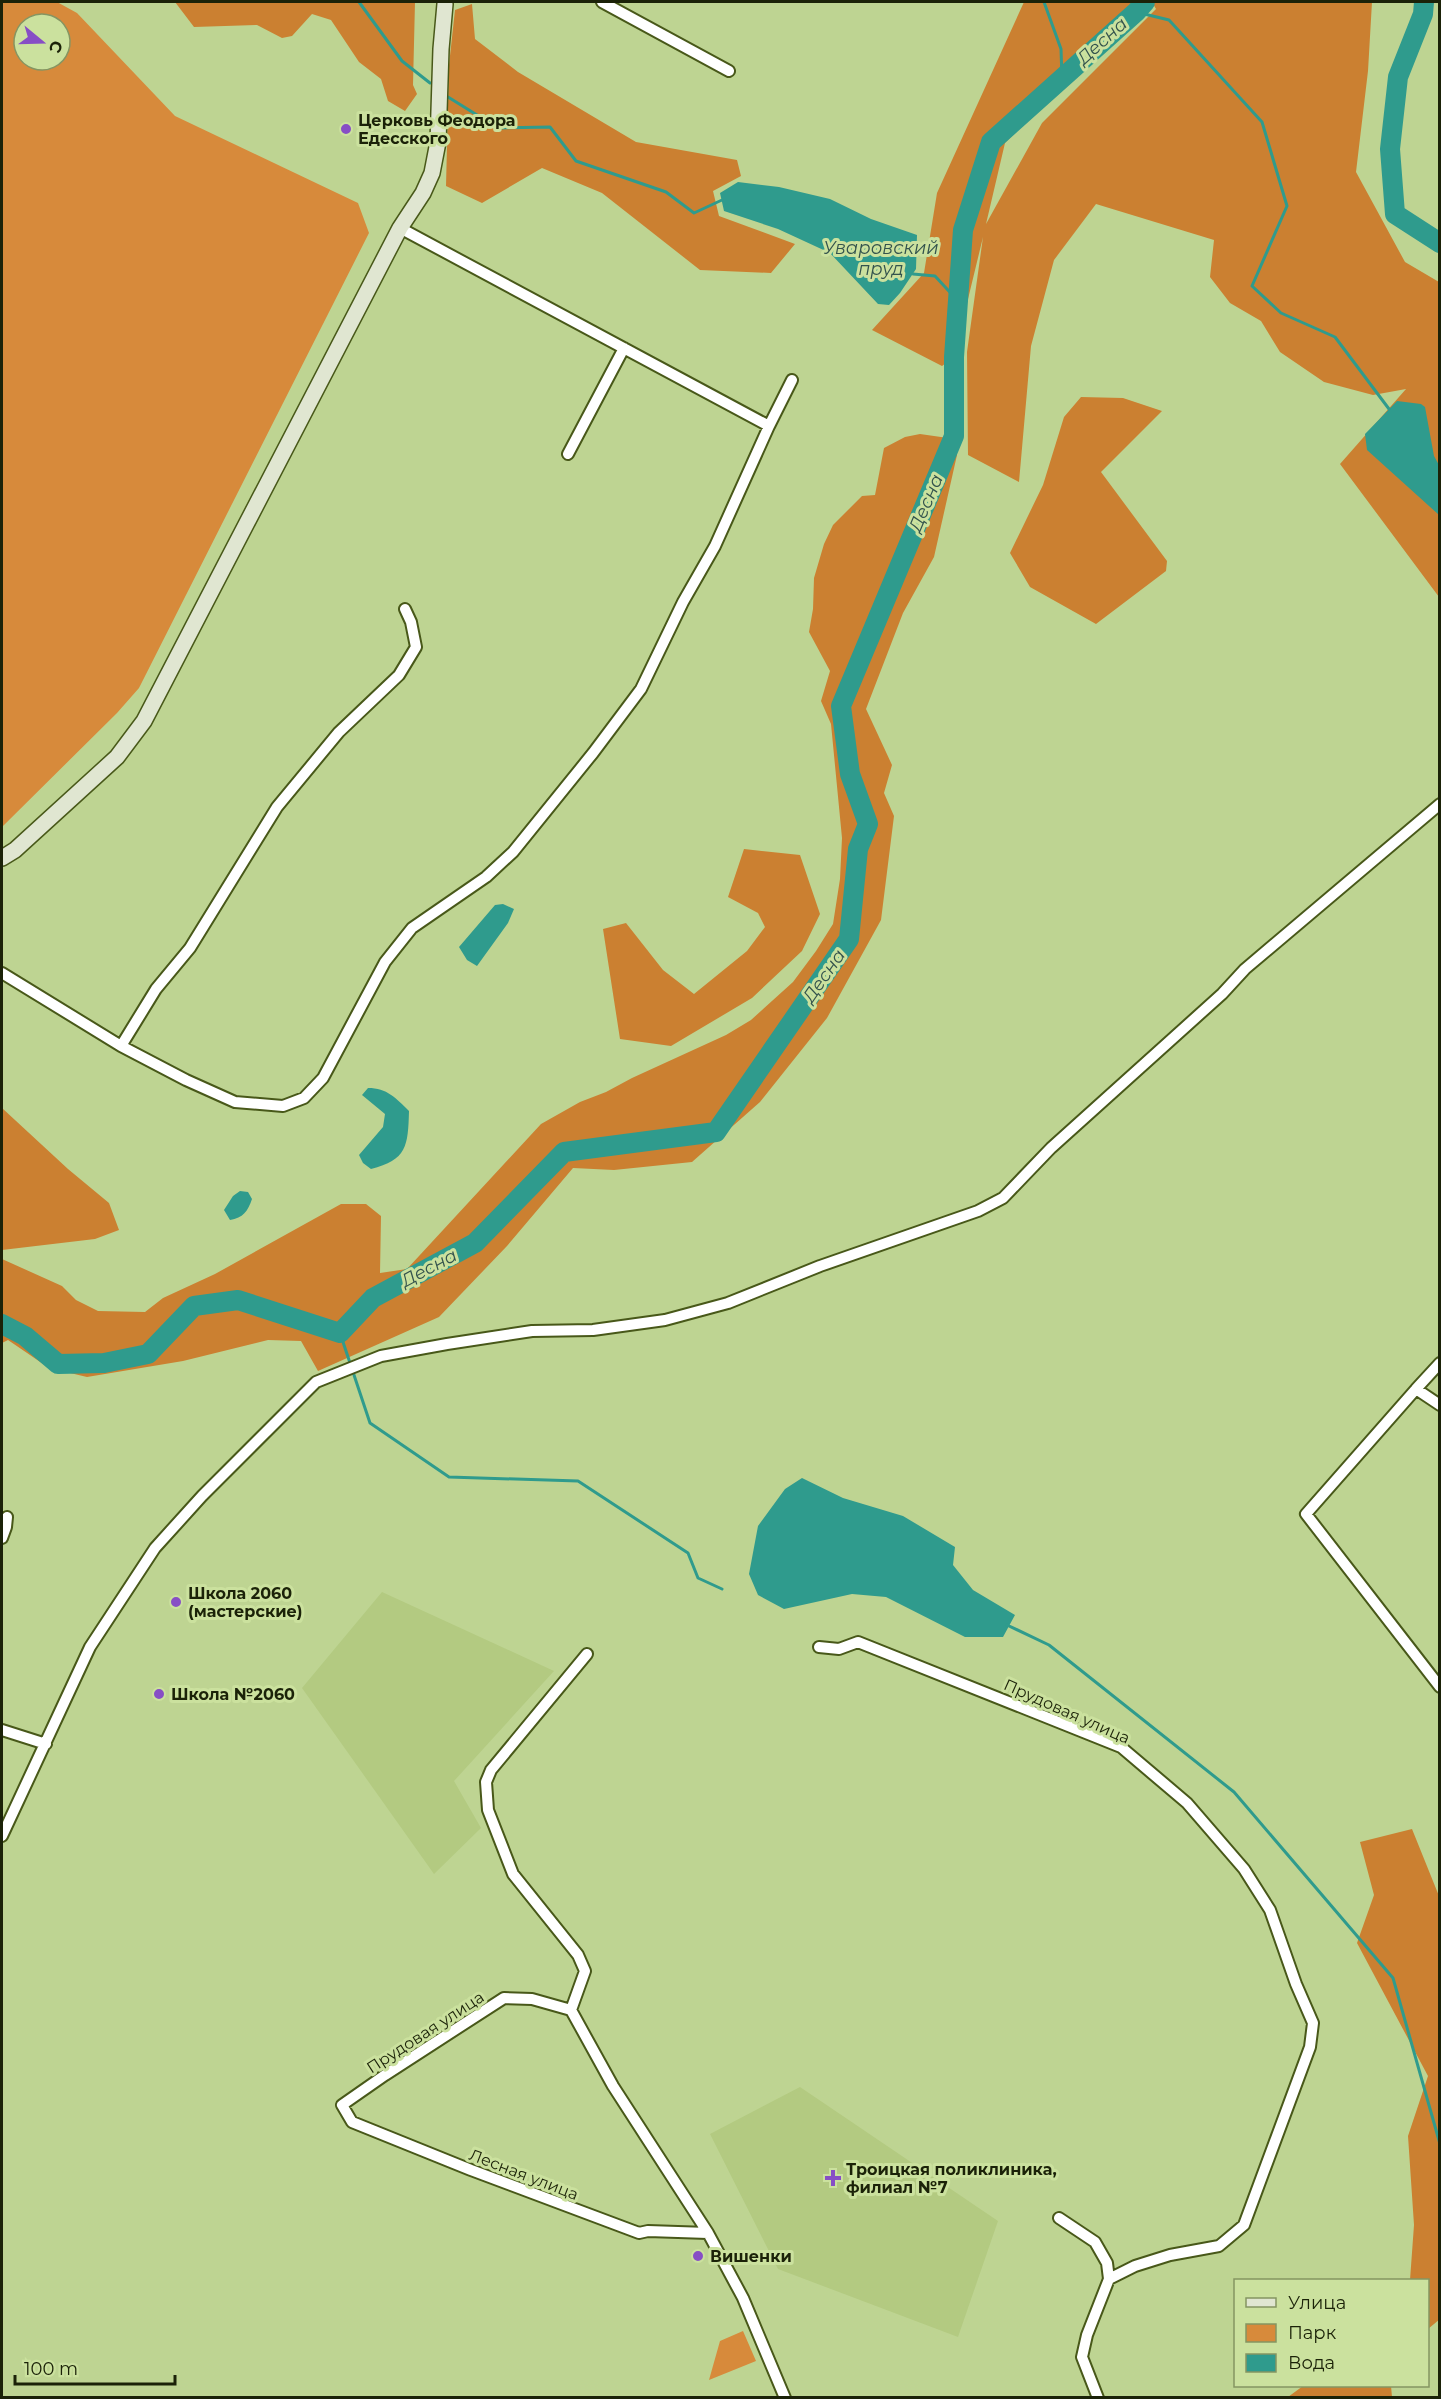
<svg xmlns="http://www.w3.org/2000/svg" width="1441" height="2399" font-family="Montserrat,sans-serif">
	<rect width="100%" height="100%" fill="#bed492"/>
	<path fill="#b3ca81" d="M382 1592 554 1671 454 1781 481 1828 434 1874 302 1688Z
		M800 2087 998 2221 958 2337 778 2269 710 2134Z"/>
	<path fill="#d78a3b" fill-rule="evenodd" d="M2 2H57L77 13 175 116 358 203 369 233 139 688 117 713 2 827ZM24 24H60V60H24Z
		M743 2331 756 2361 709 2380 720 2341Z"/>
	<path fill="#cb8031" d="M175 2H415L413 85 417 94 405 111 388 101 381 79 359 62 331 20 312 14 292 36 282 38 257 25 194 27Z
		M1024 2H1144L1005 143 986 224 1042 123 1156 9 1152 2H1372L1368 71 1356 172 1405 262 1439 282V597L1340 464 1406 389 1373 395 1324 382 1280 352 1261 321 1230 303 1210 277 1214 240 1096 204 1054 260 1031 346 1019 482 968 455 967 352 983 237 954 357 942 366 872 330 924 273 937 193Z
		M472 4 475 39 518 72 636 142 737 160 741 176 713 191 719 216 795 244 771 273 700 270 602 193 542 168 482 203 446 186 449 65 455 10Z
		M1081 397 1123 398 1162 411 1101 472 1167 561 1166 571 1096 624 1030 587 1010 553 1043 485 1064 417Z
		M920 434 948 438 957 455 934 557 903 613 866 709 892 765 884 793 894 816 881 920 827 1018 760 1102 692 1162 614 1170 573 1168 507 1246 439 1317 318 1371 301 1341 268 1340 183 1361 87 1377 49 1368 8 1340 2 1343V1259L62 1286 76 1300 98 1311 145 1312 163 1298 215 1274 341 1204H366L381 1216 380 1273 407 1269 541 1124 580 1102 606 1092 632 1078 726 1035 751 1020 793 982 816 951 833 924 840 879 842 838 831 724 821 701 830 671 809 632 813 609 814 578 824 544 833 525 862 496 875 495 884 448 905 437Z
		M744 849 800 855 820 914 802 951 752 998 671 1046 620 1039 603 929 626 923 663 970 694 994 747 951 765 927 758 913 728 897Z
		M2 1108 68 1169 109 1203 119 1230 95 1239 2 1250Z
		M1412 1829 1439 1896 1440 2319 1428 2329V2280H1410L1414 2225 1408 2136 1428 2076 1357 1943 1374 1895 1360 1842Z
		M1303 2386H1391L1392 2397H1288Z"/>
	<path fill="#2f9b8d" d="M738 182 779 187 830 199 871 219 917 235 916 269 900 293 889 305 878 304 830 253 778 229 724 211 720 193Z
		M1397 401 1421 404 1425 407 1434 456 1439 465V515L1367 450 1365 434Z
		M503 904 514 909 508 923 477 966 467 960 459 947 495 905Z
		M368 1088C387 1088 396 1098 409 1111 408 1146 407 1160 371 1169L363 1163 359 1155 383 1127 385 1114 362 1095Z
		M240 1191 248 1192 252 1199C248 1211 243 1218 230 1220L224 1210 233 1196Z
		M802 1478 843 1498 903 1516 955 1547 953 1565 973 1590 1015 1615 1003 1637H965L886 1597 852 1594 784 1609 758 1595 749 1574 758 1526 785 1489Z"/>
	<g fill="none" stroke-linecap="round" stroke-linejoin="round">
		<path stroke="#2f9b8d" stroke-width="3" d="M359 2 402 61 430 83
			M1044 2 1061 49 1062 78
			M1136 12 1169 20 1262 122 1287 206 1252 286 1281 313 1335 337 1389 409
			M448 97 498 128 550 127 576 161 666 192 694 213 722 200
			M913 274 935 276 958 301
			M340 1333 370 1423 449 1477 578 1481 688 1553 698 1578 722 1589
			M1007 1625 1049 1645 1234 1792 1393 1978 1440 2144"/>
		<path stroke="#2f9b8d" stroke-width="20" d="M1424 2 1423 14 1398 77 1390 149 1395 214 1440 243
			M2 1324 25 1336 58 1364 104 1363 148 1354 194 1306 238 1300 340 1333 373 1298 475 1243 564 1152 716 1132 849 939 858 849 868 824 850 774 841 706 954 436V357L963 230 991 142 1136 12 1145 2"/>
		<g stroke="#485819" stroke-width="14">
			<path id="street" d="M602 2 729 71
				M400 228 769 426
				M568 454 624 348
				M2 973 121 1046 186 1080 235 1102 283 1106 304 1098 323 1078 385 962 412 928 486 877 513 852 593 753 641 689 683 602 715 546 769 426 792 380
				M121 1046 156 989 190 948 277 807 339 732 399 675 416 647 411 622 405 609
				M1416 1389 1440 1363
				M1440 1405 1416 1389 1306 1514 1440 1687
				M2 1538 6 1527 7 1517
				M819 1647 839 1649 858 1642 1121 1747 1187 1803 1244 1869 1270 1910 1296 1984 1313 2023 1310 2047 1244 2225 1219 2246 1170 2255 1135 2266 1109 2279
				M587 1654 491 1770 486 1782 488 1810 513 1874 578 1955 585 1971 571 2010 532 1999 504 1998 385 2075 342 2105 352 2122 471 2170 639 2233 648 2231 708 2233 743 2298 785 2398
				M2 1730 46 1744
				M2 1836 90 1647 155 1548 202 1496 316 1382 381 1356 447 1344 532 1331 593 1330 665 1320 728 1303 820 1266 978 1211 1003 1198 1051 1148 1222 994 1245 969 1440 804
				M571 2010 613 2086 708 2233
				M1059 2218 1095 2242 1107 2263 1109 2279 1087 2335 1082 2357 1098 2398"/>
		</g>
		<g stroke="#485819" stroke-width="18">
			<path id="secondary" d="M2 858 15 850 117 757 144 721 400 228 423 193 432 173 438 142 441 49 445 4"/>
		</g>
		<use href="#street" stroke="#fff" stroke-width="10"/>
		<use href="#secondary" stroke="#e0e6d1" stroke-width="15"/>
	</g>
	<g fill="#874ec5" stroke="#cbe19e" stroke-width="2">
		<circle cx="346" cy="129" r="6"/>
		<circle cx="176" cy="1602" r="6"/>
		<circle cx="159" cy="1694" r="6"/>
		<path d="M830 2169h6v6h6v6h-6v6h-6v-6h-6v-6h6z"/>
		<circle cx="698" cy="2256" r="6"/>
	</g>
	<g text-anchor="middle" stroke-width="6" stroke-linejoin="round" paint-order="stroke">
		<g font-size="16" font-weight="bold" fill="#1b2208" stroke="#cbe19e" text-anchor="start">
			<text x="358" y="126">Церковь Феодора<tspan x="358" dy="18">Едесского</tspan></text>
			<text x="188" y="1599">Школа 2060<tspan x="188" dy="18">(мастерские)</tspan></text>
			<text x="171" y="1700">Школа №2060</text>
			<text x="846" y="2175">Троицкая поликлиника,<tspan x="846" dy="18">филиал №7</tspan></text>
			<text x="710" y="2262">Вишенки</text>
		</g>
		<g font-size="16" fill="#1b2208" stroke="#cbe19e">
			<text transform="translate(1067 1711) rotate(24)" y="6">Прудовая улица</text>
			<text transform="translate(425 2032) rotate(-33)" y="6">Прудовая улица</text>
			<text transform="translate(524 2174) rotate(21)" y="6">Лесная улица</text>
		</g>
		<g font-size="18" font-style="italic" fill="#33534d" stroke="#cbe19e">
			<text transform="translate(1102 41) rotate(-42)" y="6">Десна</text>
			<text x="881" y="254">Уваровский<tspan x="881" dy="21">пруд</tspan></text>
			<text transform="translate(926 503) rotate(-67)" y="6">Десна</text>
			<text transform="translate(824 976) rotate(-55)" y="6">Десна</text>
			<text transform="translate(429 1268) rotate(-28)" y="6">Десна</text>
		</g>
	</g>
	<rect width="1441" height="2399" fill="none" stroke="#1b2208" stroke-width="6"/>
	<rect x="1234" y="2279" width="195" height="108" fill="#cbe19e" stroke="#859562" stroke-width="1.5"/>
	<rect x="1246" y="2298" width="30" height="9" fill="#e0e6d1" stroke="#859562" stroke-width="1.5"/>
	<text x="1288" y="2309" font-size="18" fill="#1b2208">Улица</text>
	<rect x="1246" y="2324" width="30" height="18" fill="#d78a3b" stroke="#859562" stroke-width="1.5"/>
	<text x="1288" y="2339" font-size="18" fill="#1b2208">Парк</text>
	<rect x="1246" y="2354" width="30" height="18" fill="#2f9b8d" stroke="#859562" stroke-width="1.5"/>
	<text x="1288" y="2369" font-size="18" fill="#1b2208">Вода</text>
	<g transform="translate(42 42) rotate(109)"><circle r="28" fill="#cbe19e" stroke="#859562" stroke-width="1.5"/>
	<path d="M0-4.5L10 22L0 15L-10 22Z" fill="#874ec5"/>
	<text y="-9" font-size="16" font-weight="bold" text-anchor="middle" fill="#1b2208">С</text>
	</g>
	<path d="M15 2375v9h160v-9" fill="none" stroke="#1b2208" stroke-width="3"/>
	<text x="24" y="2375" font-size="18" fill="#1b2208" stroke="#cbe19e" stroke-width="4.5" paint-order="stroke">100 m</text>
</svg>
